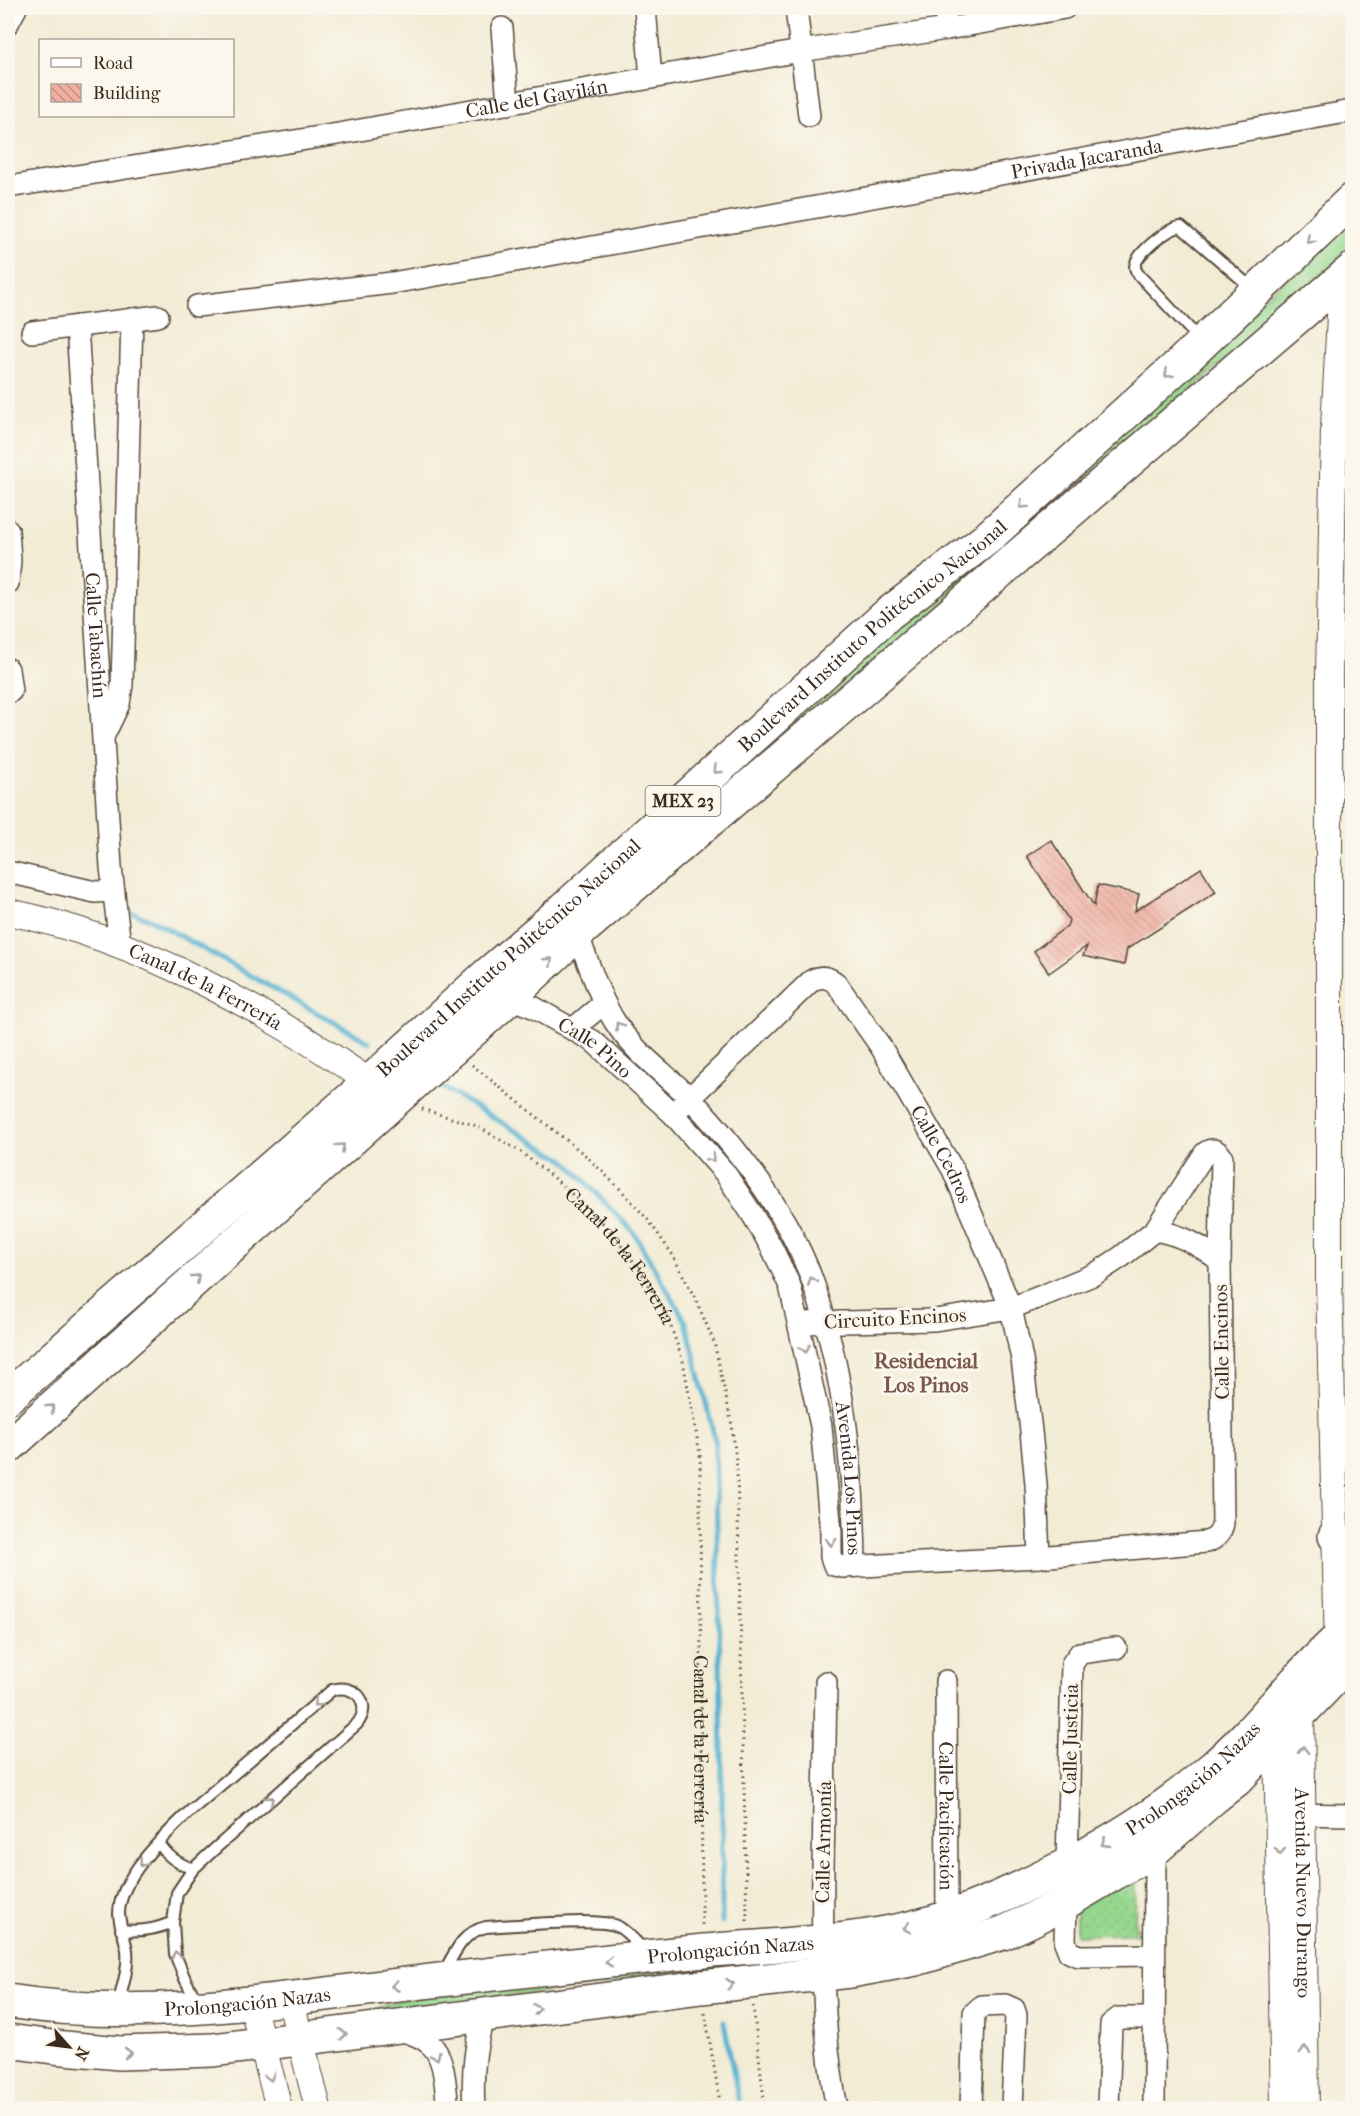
<svg xmlns="http://www.w3.org/2000/svg" width="1360" height="2116" font-family="'IM FELL French Canon',serif">
	<defs>
		<pattern id="park-dots" width="8" height="8" patternUnits="userSpaceOnUse" patternTransform="scale(1.5)"><rect width="8" height="8" fill="#96d78f"/><path d="M2 2h.1M6 6h.1" fill="none" stroke="#82b97b" stroke-width="1.8" stroke-linecap="round"/></pattern>
		<pattern id="building-back-hatch" width="6" height="6" patternUnits="userSpaceOnUse" patternTransform="scale(1.5)"><rect width="6" height="6" fill="#f0afa1"/><path d="M-1 5l2 2M0 0l6 6M5-1l2 2" fill="none" stroke="#c48f83"/></pattern>
	</defs>
	<rect width="100%" height="100%" fill="#fbf7ec"/>
	<filter id="ink" filterUnits="userSpaceOnUse"><feTurbulence type="fractalNoise" baseFrequency=".0167" numOctaves="2"/><feDisplacementMap in="SourceGraphic" scale="12" xChannelSelector="R" yChannelSelector="G"/><feConvolveMatrix kernelMatrix="1 2 1 2 8 2 1 2 1" color-interpolation-filters="sRGB"/></filter>
	<filter id="wash" filterUnits="userSpaceOnUse"><feTurbulence type="fractalNoise" baseFrequency=".008" numOctaves="4" result="noise"/><feDisplacementMap in="SourceGraphic" scale="24" xChannelSelector="R" yChannelSelector="G"/><feGaussianBlur stdDeviation="1.35" result="paint"/><feColorMatrix in="noise" values="0 0 0 0 0 0 0 0 0 0 0 0 0 0 0 0 0 1.4 0 .05"/><feComposite in="paint" operator="in"/></filter>
	<g filter="url(#wash)">
		<rect width="100%" height="100%" fill="#f2ecd5"/>
		<path fill="#96d78f" stroke="#688056" stroke-width="1.5" d="M1352 221V250L605 899 595 886Z
			M777 1958 809 1963 370 2011 402 1999Z"/>
		<path fill="url(#park-dots)" stroke="#688056" stroke-width="1.5" d="M1136 1868 1135 1934 1076 1935V1900Z"/>
		<g fill="none" stroke-linecap="round" stroke-linejoin="round">
			<path stroke="#51b1d0" stroke-width="5" d="M121 909 152 920 369 1042
				M434 1082 566 1161 634 1233 686 1322 715 1440 722 1750V1922
				M724 2022 740 2108"/>
		</g>
		<g id="blocks">
			<path fill="url(#building-back-hatch)" d="M1051 840 1094 906 1098 885 1139 894 1135 911 1201 868 1216 892 1127 949 1124 965 1083 956 1087 946 1049 973 1034 951 1067 926 1069 920 1027 856Z"/>
		</g>
	</g>
	<g filter="url(#ink)">
		<use href="#blocks" fill-opacity="0" stroke="#564739" stroke-width="1.5"/>
		<g fill="none" stroke-linecap="round" stroke-linejoin="round">
			<g stroke="#564739" stroke-width="14">
				<path id="service" d="M1200 340 1139 275C1137 272 1135 270 1135 267 1135 254 1169 227 1181 227L1253 289
					M159 1843C168 1857 177 1863 193 1869
					M121 1930C140 1932 155 1930 173 1922
					M443 1974C454 1954 462 1932 486 1927 510 1926 600 1917 617 1926 627 1931 637 1943 645 1951
					M118 2005C122 1988 129 1968 127 1950 125 1938 120 1927 119 1914 119 1878 164 1836 189 1812L332 1690C356 1683 373 1704 357 1724L218 1846 193 1869 177 1893 173 1922 175 1954 185 1979 197 2002"/>
			</g>
			<g stroke="#564739" stroke-width="24">
				<g id="minor">
					<path d="M645 8 651 78"/>
					<path d="M796 8 809 116"/>
					<path d="M945 8 947 29"/>
					<path d="M8 23 16 8"/>
					<path d="M502 28 508 104"/>
					<path id="s2" d="M8 187 338 134 800 51 947 29 1065 8"/>
					<path id="s3" d="M197 306 392 283 1352 111"/>
					<path id="s4" d="M77 326 111 867 120 946"/>
					<path d="M32 332 158 316"/>
					<path d="M8 530 10 560 8 583"/>
					<path d="M8 669 11 691"/>
					<path d="M104 735 119 704 122 685 132 319"/>
					<path d="M8 872 95 892 114 891"/>
					<path id="s5" d="M577 934C589 963 598 995 615 1022 633 1051 663 1072 688 1096 710 1118 731 1144 750 1169 776 1204 801 1246 815 1288 845 1378 854 1472 855 1566"/>
					<path id="s6" d="M509 998 533 1007 593 1041 673 1114 725 1173 752 1214 772 1248 790 1286 821 1426 831 1532V1557L834 1565 843 1567 1039 1557 1206 1542C1216 1539 1221 1534 1223 1523L1220 1261 1222 1157C1217 1149 1212 1148 1205 1153L1155 1230 1121 1257 1095 1274 1047 1294 1011 1308 935 1320 799 1323"/>
					<path d="M573 1029 604 1003"/>
					<path id="s7" d="M673 1114 811 981C821 975 829 977 837 984L881 1047 953 1170 1011 1308 1022 1359 1031 1431 1036 1484 1039 1557"/>
					<path d="M1155 1230C1181 1235 1200 1245 1220 1261"/>
					<path d="M1116 1648 1080 1653 1072 1664 1065 1942 1069 1952 1079 1956 1153 1955"/>
					<path id="s8" d="M946 1681 947 1927"/>
					<path d="M826 1682C825 1744 824 1806 823 1868 822 1949 821 2029 837 2108"/>
					<path d="M1287 1814 1352 1815"/>
					<path d="M396 2029C408 2032 422 2036 431 2045 446 2059 445 2089 448 2108"/>
					<path d="M474 2108C472 2077 474 2046 484 2016"/>
					<path d="M971 2108 974 2013 982 2006 1005 2005 1014 2009 1016 2015 1012 2108"/>
					<path d="M1108 2108 1111 2024 1119 2018H1153"/>
					<path d="M1154 2108 1155 1849"/>
				</g>
			</g>
			<g stroke="#564739" stroke-width="28">
				<g id="tertiary">
					<path id="s9" d="M8 912C137 937 278 1016 385 1093"/>
					<path d="M1338 1649 1329 1281V676L1334 428 1342 279"/>
					<path id="s10" d="M1301 1701 1306 2108"/>
					<path d="M1275 1727 1277 1739 1284 2108"/>
					<path d="M290 1999 318 2108"/>
					<path d="M252 2004 279 2108"/>
				</g>
			</g>
			<g stroke="#564739" stroke-width="36">
				<g id="primary">
					<path id="s11" d="M8 1397 370 1082 487 975 564 909 888 614 985 540 1182 362 1352 200"/>
					<path d="M8 1447 509 998 577 934 1352 270"/>
					<path d="M1335 1536 1352 1553"/>
					<path id="s12" d="M8 2001C159 2025 308 1994 458 1978 540 1969 622 1959 704 1951 777 1944 851 1944 922 1925 969 1913 1020 1889 1063 1867 1112 1842 1168 1807 1209 1771 1241 1744 1268 1712 1295 1682 1313 1662 1333 1644 1352 1625"/>
					<path d="M8 2041 53 2047 120 2053 213 2050 701 1987 851 1971 916 1959 1003 1933 1029 1921 1066 1902 1155 1849 1213 1798 1236 1780 1338 1674 1352 1662"/>
				</g>
			</g>
			<g stroke="#564739" stroke-width="3" stroke-dasharray="1.5 4.5" stroke-linecap="butt">
				<path d="M472 1065 585 1155 622 1191 649 1221 672 1254 695 1298 714 1342 732 1425 737 1469 747 1922"/>
				<path id="s1" d="M422 1109 477 1126 521 1152 561 1184 606 1226 640 1270 667 1316 683 1361 700 1454 702 1926"/>
				<path d="M753 2006 765 2108"/>
				<path d="M705 2013 721 2108"/>
			</g>
			<use href="#service" stroke="#fff" stroke-width="10"/>
			<use href="#minor" stroke="#fff" stroke-width="21"/>
			<use href="#tertiary" stroke="#fff" stroke-width="26"/>
			<use href="#primary" stroke="#fff" stroke-width="33"/>
		</g>
		<defs><path id="oneway-chevron" d="M-2-3.5L2.5 0L-2 3.5" fill="none" stroke-width="1.6" stroke-linecap="round" stroke-linejoin="round" transform="scale(1.5)"/></defs>
		<g stroke="#a79f9a">
			<use href="#oneway-chevron" transform="translate(1310 240) rotate(137)"/>
			<use href="#oneway-chevron" transform="translate(1168 374) rotate(138)"/>
			<use href="#oneway-chevron" transform="translate(1023 505) rotate(138)"/>
			<use href="#oneway-chevron" transform="translate(717 770) rotate(138)"/>
			<use href="#oneway-chevron" transform="translate(549 961) rotate(-43)"/>
			<use href="#oneway-chevron" transform="translate(619 1026) rotate(-126)"/>
			<use href="#oneway-chevron" transform="translate(341 1147) rotate(-42)"/>
			<use href="#oneway-chevron" transform="translate(711 1158) rotate(49)"/>
			<use href="#oneway-chevron" transform="translate(196 1278) rotate(-42)"/>
			<use href="#oneway-chevron" transform="translate(812 1281) rotate(-112)"/>
			<use href="#oneway-chevron" transform="translate(805 1349) rotate(78)"/>
			<use href="#oneway-chevron" transform="translate(51 1408) rotate(-42)"/>
			<use href="#oneway-chevron" transform="translate(831 1542) rotate(90)"/>
			<use href="#oneway-chevron" transform="translate(317 1703) rotate(140)"/>
			<use href="#oneway-chevron" transform="translate(1303 1750) rotate(-90)"/>
			<use href="#oneway-chevron" transform="translate(270 1800) rotate(-41)"/>
			<use href="#oneway-chevron" transform="translate(1105 1843) rotate(150)"/>
			<use href="#oneway-chevron" transform="translate(1280 1851) rotate(89)"/>
			<use href="#oneway-chevron" transform="translate(143 1863) rotate(129)"/>
			<use href="#oneway-chevron" transform="translate(907 1928) rotate(169)"/>
			<use href="#oneway-chevron" transform="translate(176 1955) rotate(-103)"/>
			<use href="#oneway-chevron" transform="translate(609 1962) rotate(174)"/>
			<use href="#oneway-chevron" transform="translate(730 1984) rotate(-6)"/>
			<use href="#oneway-chevron" transform="translate(395 1986) rotate(173)"/>
			<use href="#oneway-chevron" transform="translate(537 2009) rotate(-8)"/>
			<use href="#oneway-chevron" transform="translate(343 2034) rotate(-7)"/>
			<use href="#oneway-chevron" transform="translate(1305 2050) rotate(-91)"/>
			<use href="#oneway-chevron" transform="translate(128 2053)"/>
			<use href="#oneway-chevron" transform="translate(436 2056) rotate(65)"/>
			<use href="#oneway-chevron" transform="translate(270 2077) rotate(74)"/>
		</g>
	</g>
	<g text-anchor="middle" stroke-width="6" stroke-linejoin="round" paint-order="stroke">
		<rect fill="#fbf7ec" stroke="#75685c" stroke-width="1.5" x="645.5" y="786" width="75" height="30" rx="4.5"/>
		<g font-size="18" font-weight="bold" fill="#3b2a1e">
			<text x="683" y="807">MEX 23</text>
		</g>
		<g font-size="20" fill="#3b2a1e" stroke="#fbf7ec">
			<text dy="7" stroke="none"><textPath href="#s2" startOffset="536">Calle del Gavilán</textPath></text>
			<text dy="7" stroke="none"><textPath href="#s3" startOffset="902">Privada Jacaranda</textPath></text>
			<text dy="7" stroke="none"><textPath href="#s11" startOffset="1152">Boulevard Instituto Politécnico Nacional</textPath></text>
			<text dy="7" stroke="none"><textPath href="#s4" startOffset="310">Calle Tabachín</textPath></text>
			<text dy="7" stroke="none"><textPath href="#s11" startOffset="666">Boulevard Instituto Politécnico Nacional</textPath></text>
			<text dy="7" stroke="none"><textPath href="#s9" startOffset="212">Canal de la Ferrería</textPath></text>
			<text dy="7" stroke="none"><textPath href="#s6" startOffset="100">Calle Pino</textPath></text>
			<text dy="7" stroke="none"><textPath href="#s7" startOffset="420">Calle Cedros</textPath></text>
			<text dy="7" stroke="none"><textPath href="#s1" startOffset="254">Canal de la Ferrería</textPath></text>
			<text transform="translate(895 1318) rotate(-3)" y="7">Circuito Encinos</text>
			<text transform="translate(1221 1342) rotate(-91)" y="7">Calle Encinos</text>
			<text dy="7" stroke="none"><textPath href="#s5" startOffset="626">Avenida Los Pinos</textPath></text>
			<text dy="7" stroke="none"><textPath href="#s1" startOffset="758">Canal de la Ferrería</textPath></text>
			<text transform="translate(1070 1739) rotate(-89)" y="7">Calle Justicia</text>
			<text dy="7" stroke="none"><textPath href="#s12" startOffset="1230">Prolongación Nazas</textPath></text>
			<text dy="7" stroke="none"><textPath href="#s8" startOffset="135">Calle Pacificación</textPath></text>
			<text transform="translate(823 1842) rotate(-89)" y="7">Calle Armonía</text>
			<text dy="7" stroke="none"><textPath href="#s10" startOffset="192">Avenida Nuevo Durango</textPath></text>
			<text dy="7" stroke="none"><textPath href="#s12" startOffset="726">Prolongación Nazas</textPath></text>
			<text dy="7" stroke="none"><textPath href="#s12" startOffset="240">Prolongación Nazas</textPath></text>
		</g>
		<g font-size="21" font-weight="bold" fill="#7a594c" stroke="#fbf7ec">
			<text x="926" y="1368">Residencial<tspan x="926" dy="24">Los Pinos</tspan></text>
		</g>
	</g>
	<rect width="1360" height="2116" fill="none" stroke="#fbf7ec" stroke-width="30"/>
	<rect x="39" y="39" width="195" height="78" fill="#fbf7ec" stroke="#aea59a" stroke-width="1.5"/>
	<rect x="51" y="58" width="30" height="9" fill="#ffffff" stroke="#aea59a" stroke-width="1.5"/>
	<text x="93" y="69" font-size="18" fill="#3b2a1e">Road</text>
	<rect x="51" y="84" width="30" height="18" fill="url(#building-back-hatch)" stroke="#aea59a" stroke-width="1.5"/>
	<text x="93" y="99" font-size="18" fill="#3b2a1e">Building</text>
	<g transform="translate(69 2047) rotate(118)" stroke="#fbf7ec" stroke-width="4.5" paint-order="stroke">
	<path d="M0-4.5L10 22L0 15L-10 22Z" fill="#3b2a1e"/>
	<text y="-9" font-size="16" font-weight="bold" text-anchor="middle" fill="#3b2a1e">N</text>
	</g>
</svg>
